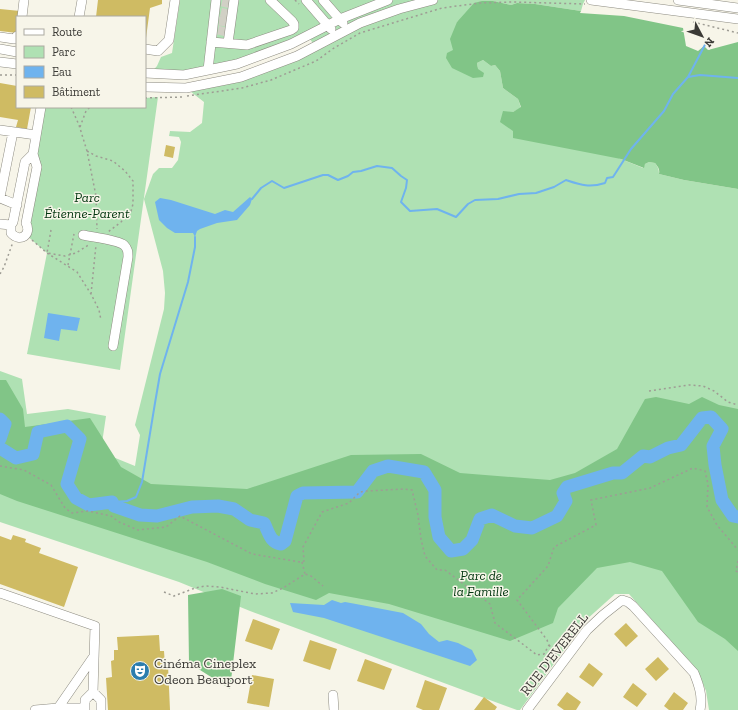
<svg xmlns="http://www.w3.org/2000/svg" width="738" height="710" font-family="'Zilla Slab',serif">
	<rect width="100%" height="100%" fill="#f7f5e9"/>
	<path fill="#afe1b3" d="M180 0H585L583 4 581 11 535 4 517 3 511 5 493 1 457 22 478 69 477 63 483 60 491 66 495 65 500 71 503 88 518 99 521 108 513 112 621 159 643 168 645 164 649 162 655 163C658 167 659 169 659 174L684 180 738 189V710H709L706 691 698 672 629 594H615L586 620 520 710H517L250 611 179 582 0 522V371L22 379 27 414 68 409 106 416 102 443 108 455 135 466 140 435 135 425 164 309 165 293 163 271 144 199 153 174 159 168H172L178 160 181 142 179 137 169 136 170 131 190 132 202 123 204 102 186 88 241 77 315 46 307 35 291 44 184 75 150 74 157 66 161 57 172 53Z
		M158 97 120 370 27 354 47 253 26 235 41 107H145V98Z"/>
	<path fill="#81c587" d="M482 1H493L511 5 517 3 535 4 581 11 580 13 624 16 683 28 686 46 698 51 704 46 708 50 738 42V189L684 180 659 174C660 169 658 167 655 163L649 162 645 164 644 168 621 159 513 138V131L500 122 503 111 513 112 521 107 518 99 503 88 500 71 495 65 491 66 483 60 477 63 478 69 484 73 483 77 473 78 452 68 446 58 447 53 453 50 450 39 457 22 474 3Z
		M0 380H6L23 409 25 427 90 418 121 467 151 484 247 489 351 455 421 454 460 473 550 480 575 473 617 449 645 399 656 397 689 404 702 397 719 405 738 409V651L725 639 698 622 662 571 630 562 597 568 558 608 553 623 510 641 389 604 329 593 316 600 265 584 207 562 17 501 0 494Z
		M222 589 241 596 230 689 189 663 188 595Z"/>
	<path fill="#6fb3ee" d="M250 197 252 199 250 205 237 220 217 223 200 229 197 231 195 237 193 233H175L167 228 159 220 155 202 160 198 171 200 215 214 225 210 233 212Z
		M48 313 80 318 77 331 61 329 59 341 44 338Z
		M332 600 341 603 345 602 356 604 403 613 421 624 429 634 439 642 447 640 458 643 472 650 477 660 470 666 324 618 293 612 290 603 324 605Z"/>
	<g fill="none" stroke-linecap="round" stroke-linejoin="round">
		<path stroke="#6fb3ee" stroke-width="2" d="M688 77 700 75 738 78
			M252 199 261 188 272 181 284 188 323 175H328L338 180 348 176 353 172 361 171 377 166 392 168 401 176 407 180 406 188 401 202 410 211 437 209 456 217 468 204 475 200 498 199 519 194 536 193 554 187 566 180C581 185 589 188 605 183L607 178 613 177 631 149 664 111 673 94 688 77 707 41
			M112 502 127 501 136 497 142 482 155 403 160 374 188 282 195 247V237"/>
		<path stroke="#6fb3ee" stroke-width="13" d="M0 419 5 424 0 439
			M0 448 16 458 33 454 38 432 67 426 80 439 67 484 76 498 89 505 112 502 114 506 140 515 157 516 192 507 218 506 234 509 250 520 264 523C269 533 270 542 281 544L285 541 297 496 303 493 357 492 373 471 388 466 424 472 435 490V517L439 537 451 551 463 549 472 540 480 519 492 515 515 526 532 528 557 516 566 501 563 493 567 487 613 473H622L643 456 650 457 668 448 681 445 702 418 711 417 722 429 713 446 715 465 722 500 733 516 738 517"/>
	</g>
	<path fill="#cfbb63" d="M98 0H162V4L150 8 146 38H145V17H96Z
		M0 9 20 11 19 17H17V33L0 31Z
		M0 83 17 86V107H31L27 129 16 127 18 120 0 117Z
		M166 145 175 147 173 158 164 156Z
		M13 535 26 539 25 542 41 548 39 553 78 567 64 607 0 584V536L11 540Z
		M253 619 280 629 272 650 245 641Z
		M626 623 638 636 626 647 614 634Z
		M159 635 160 651H164L165 665H168L170 710H108L106 678 112 677 111 661 114 660V650H118L117 637Z
		M310 640 337 649 330 670 303 661Z
		M658 657 669 669 656 681 645 669Z
		M365 659 392 669 384 690 357 681Z
		M589 663 603 674 593 687 579 677Z
		M252 675 274 679 269 707 247 703Z
		M425 680 447 688 439 710H423L416 707Z
		M633 683 647 694 637 707 623 697Z
		M567 692 581 702 576 710H564L557 705Z
		M674 692 688 703 683 710H669L664 706Z
		M484 697 497 707 495 710H474Z"/>
	<g fill="none" stroke-linecap="round" stroke-linejoin="round">
		<path stroke="#d1d0c5" stroke-width="9" stroke-dasharray="9 4.5" stroke-linecap="butt" d="M222 2 230 4
			M221 12 229 14
			M219 21 228 22
			M218 30 226 32"/>
		<g stroke="#8d8b81" stroke-width="10">
			<path id="minor" d="M306 0 331 29
				M323 0 343 23
				M591 0 738 19
				M678 0 738 8
				M22 17 24 0
				M79 17 82 0
				M0 37 14 39 17 36
				M211 42 247 45 291 30 294 28V24L292 21 270 0
				M228 43 234 0
				M0 49 17 52
				M145 49 158 51 169 40 175 0
				M0 62 17 64
				M208 70 216 0
				M145 73 184 75 237 64 291 44 340 19 388 0
				M145 87 186 88 241 77 297 56 360 23 399 9 433 0
				M0 130 36 135
				M33 154 25 162 13 222 11 225V233C20 243 32 235 26 223L37 167 33 154 41 107
				M0 197 13 132
				M0 198 17 205
				M0 224 11 225
				M83 235C92 237 118 240 124 245 128 249 128 252 128 257L113 346
				M0 593 95 626 93 692 85 700V710
				M93 692 101 700V710
				M333 695 334 710
				M35 710 58 708H85
				M59 710 58 708 94 656
				M527 710 587 630 603 615 622 600 628 602 633 606 694 673C699 685 703 697 700 710"/>
		</g>
		<path stroke="#9e9c94" stroke-width="1.5" stroke-dasharray="2 3" stroke-linecap="butt" d="M295 0 299 4
			M693 22 738 33
			M0 75H17
			M187 96 242 88 271 80 316 61 334 48 360 33 442 8 480 3 513 2 585 4
			M145 98 183 97
			M71 107 79 125 87 151 96 196 97 229
			M80 127 86 111 90 107
			M87 151 96 156 113 161 125 171 133 181V204L131 211 121 222 108 232
			M51 230 47 253 65 256 76 253 90 244
			M32 240 47 253 77 272 91 294 99 310 101 320
			M68 265 74 234
			M0 274 4 267 13 242
			M91 294 96 245
			M649 391 689 385 703 386 714 391 728 402 738 405
			M0 466 24 470 51 485 65 508 72 513 88 511 111 516 119 522 138 530 166 527 180 516 252 554 300 562H302L304 561 303 547 322 512 349 503 360 492 367 491 403 489 412 490 418 515 421 539 425 556 437 570H445L490 604 495 623 537 655 544 654 549 645 547 640 517 600 548 566 554 547 596 525 591 500 650 488 693 468 705 471 708 484 707 507 717 525 738 550
			M738 561 736 571 738 572
			M302 562 305 574
			M164 592 174 596 195 588 205 586 220 587 255 594 272 593 283 588 305 574 311 576 323 586
			M549 645 558 656"/>
		<use href="#minor" stroke="#fff" stroke-width="9"/>
	</g>
	<defs>
		<g id="theatre-disc" transform="scale(1)"><circle r="9.5" fill="#2b7dae" stroke="#f7f5e9"/><path d="M-5-5.5Q0-4 5-5.5V0Q5 5 0 6Q-5 5-5 0ZM-3.3-2.5H-1v1.5H-3.3ZM1-2.5H3.3v1.5H1ZM-2.8 1Q0 5.5 2.8 1Z" fill="#fff"/></g>
	</defs>
	<g fill-rule="evenodd">
		<use href="#theatre-disc" x="140" y="671"/>
	</g>
	<g text-anchor="middle" stroke-width="3" stroke-linejoin="round" paint-order="stroke">
		<g font-size="14" font-style="italic" fill="#01350e" stroke="#f7f5e9">
			<text x="87" y="202">Parc<tspan x="87" dy="16">Étienne-Parent</tspan></text>
			<text x="481" y="580">Parc de<tspan x="481" dy="16">la Famille</tspan></text>
		</g>
		<g font-size="14" fill="#3b3a36" stroke="#f7f5e9">
			<text transform="translate(554 654) rotate(-52)" y="5">RUE D'EVERELL</text>
		</g>
		<g font-size="14" fill="#3b3a36" stroke="#f7f5e9" text-anchor="start">
			<text x="154" y="668">Cinéma Cineplex<tspan x="154" dy="16">Odeon Beauport</tspan></text>
		</g>
	</g>
	<rect x="16" y="16" width="130" height="92" fill="#f7f5e9" stroke="#acaaa1"/>
	<rect x="24" y="29" width="20" height="6" fill="#ffffff" stroke="#acaaa1"/>
	<text x="52" y="36" font-size="12" fill="#3b3a36">Route</text>
	<rect x="24" y="46" width="20" height="12" fill="#afe1b3" stroke="#acaaa1"/>
	<text x="52" y="56" font-size="12" fill="#3b3a36">Parc</text>
	<rect x="24" y="66" width="20" height="12" fill="#6fb3ee" stroke="#acaaa1"/>
	<text x="52" y="76" font-size="12" fill="#3b3a36">Eau</text>
	<rect x="24" y="86" width="20" height="12" fill="#cfbb63" stroke="#acaaa1"/>
	<text x="52" y="96" font-size="12" fill="#3b3a36">Bâtiment</text>
	<g transform="translate(702 36) rotate(131)" stroke="#f7f5e9" stroke-width="3" paint-order="stroke">
	<path d="M0-3L7 15L0 10L-7 15Z" fill="#3b3a36"/>
	<text y="-6" font-size="11" font-weight="bold" text-anchor="middle" fill="#3b3a36">N</text>
	</g>
</svg>
